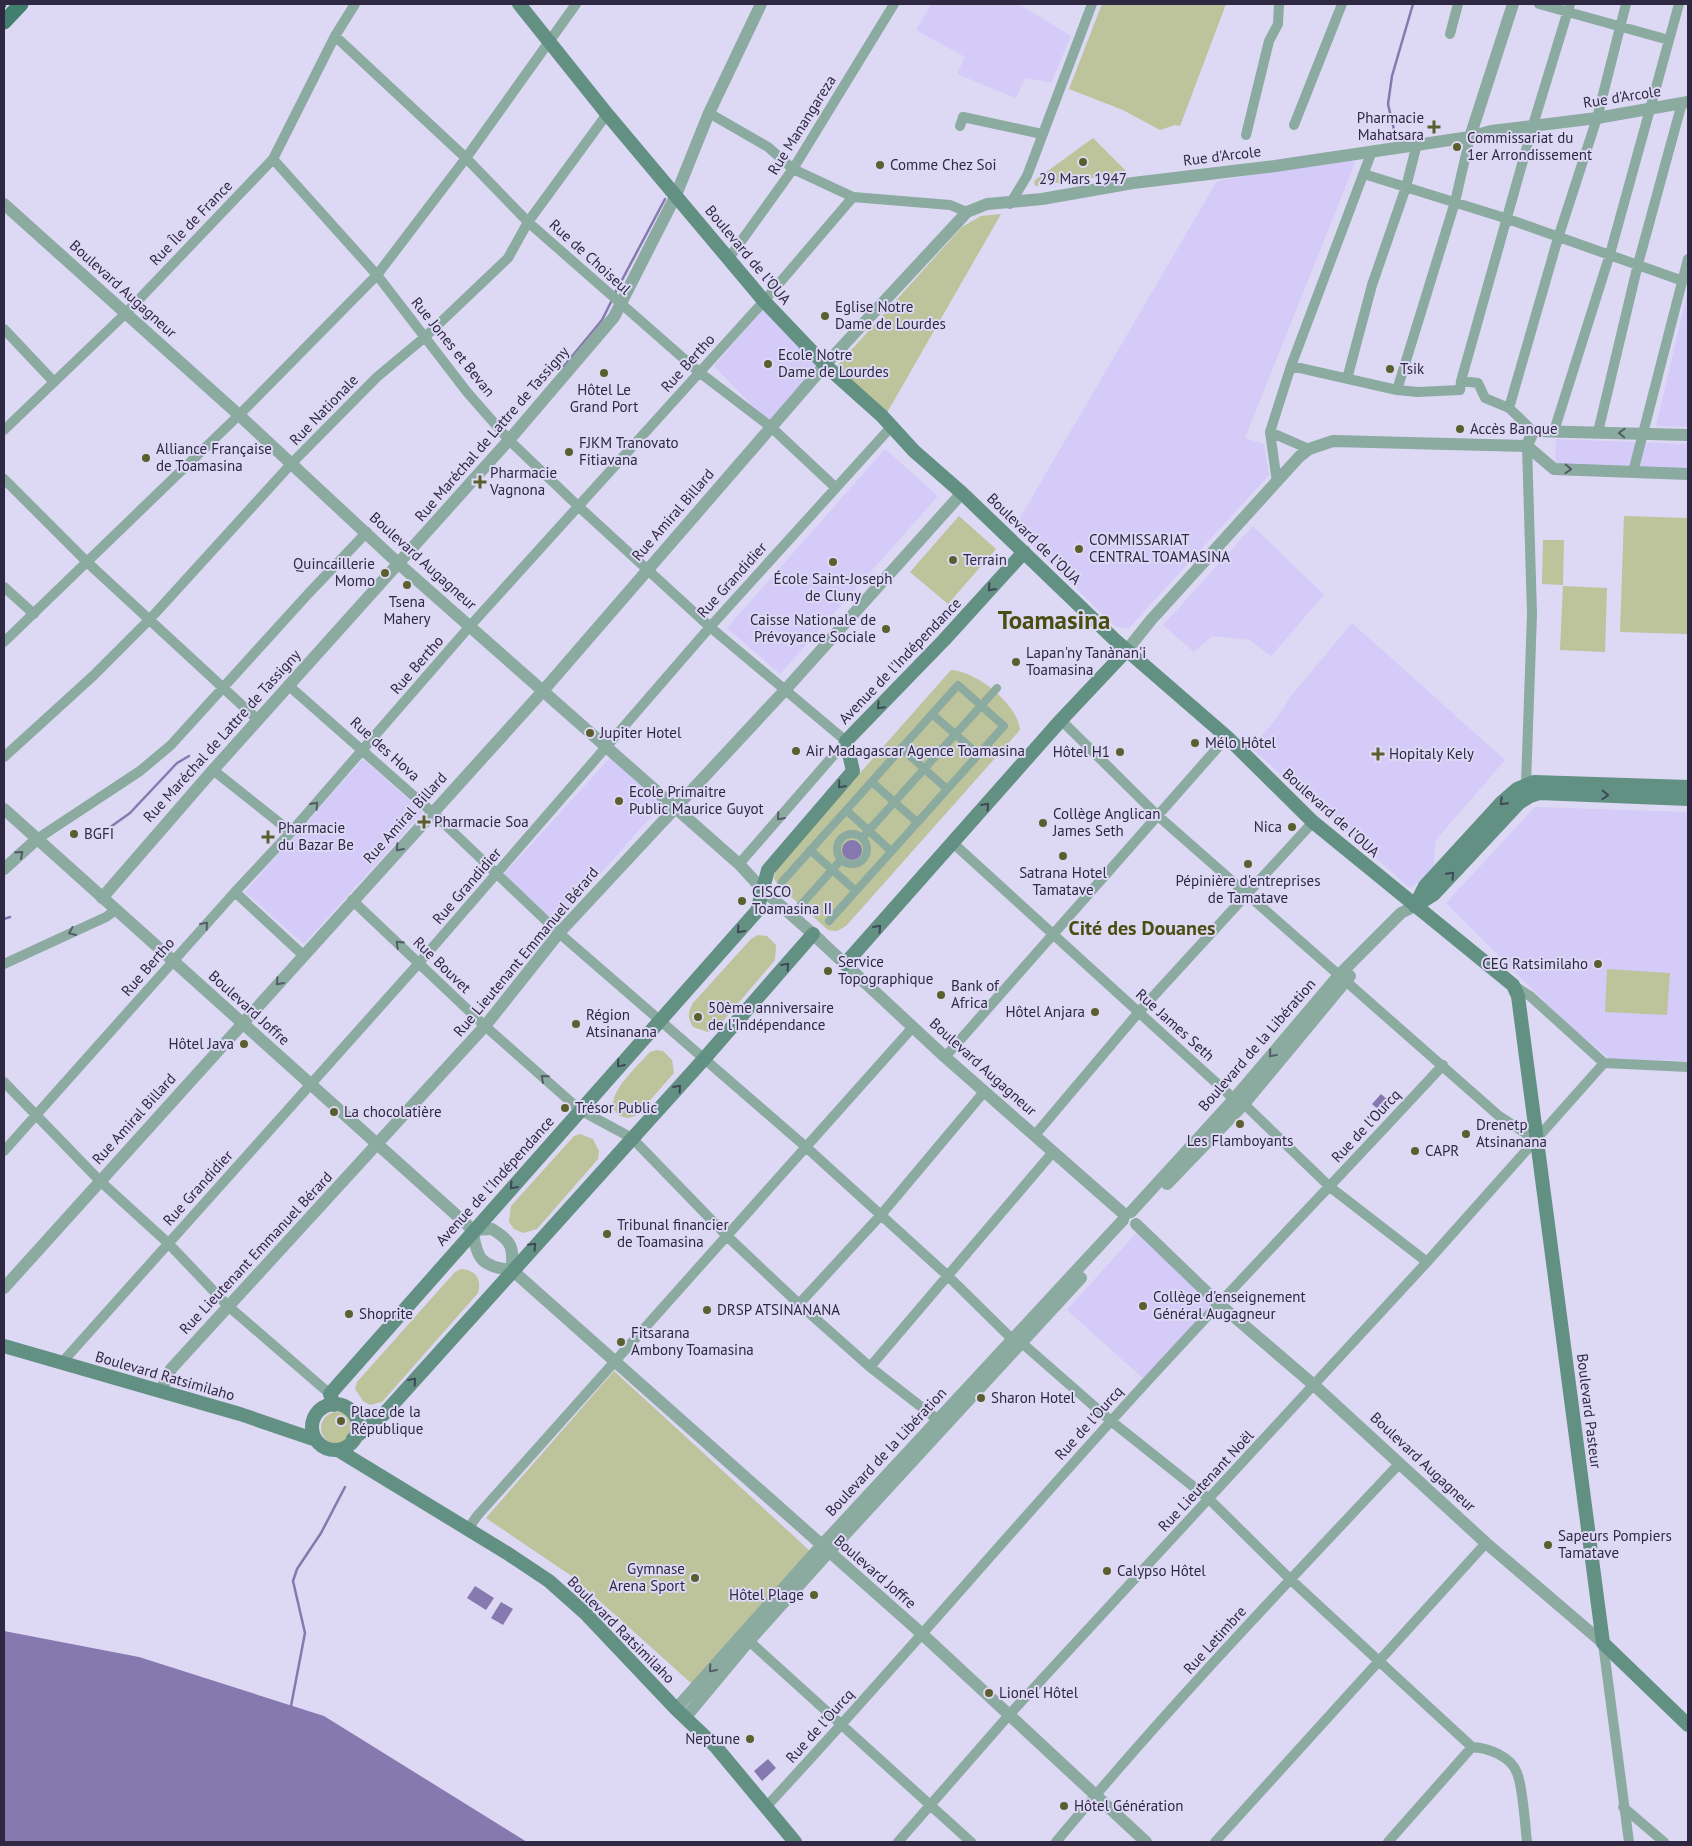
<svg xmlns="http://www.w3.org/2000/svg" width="1692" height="1846" font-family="'PT Sans',sans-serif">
	<rect width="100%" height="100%" fill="#ddd8f4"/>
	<path fill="#d4cbf9" d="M931 4H1019L1071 36 1051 83 1025 78 1016 98 957 74 965 57 916 30Z
		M1348 159 1355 163 1245 438 1264 444 1269 475 1129 628 1116 627 1014 528 1217 181Z
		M1688 290V427L1656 426Z
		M771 300 822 361 770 424 714 366Z
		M1556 439 1688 444V472L1555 467Z
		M885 449 938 496 780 674 727 628Z
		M1253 526 1324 595 1271 656 1250 640 1212 636 1194 652 1163 625Z
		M1352 623 1505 760 1436 840 1433 873 1410 888 1251 748 1277 718 1291 696Z
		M611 757 663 803 557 923 504 874Z
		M363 759 423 812 304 944 245 892Z
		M1535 807 1688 812V1061L1610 1059 1568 1025 1446 903Z
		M1139 1230 1220 1301 1146 1381 1067 1310Z"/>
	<path fill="#bdc39a" d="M1102 4H1226L1180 126 1175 125 1160 130 1123 110 1069 89Z
		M1093 138 1128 173 1035 186 1034 181Z
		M1001 214 884 418 837 366 962 227 981 216Z
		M959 516 996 549 948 604 910 572Z
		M1624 516 1688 518V634L1620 632Z
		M1543 540H1564L1563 585 1542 584Z
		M1563 586 1607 588 1605 652 1560 650Z
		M951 670C976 671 1018 704 1020 730L846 926 837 931 828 930 778 885 774 878 776 868Z
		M758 935 767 936 776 945 775 960 717 1028 708 1032 693 1027C687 1017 688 1012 693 1003L751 939Z
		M1607 969 1670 973 1667 1015 1605 1012Z
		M657 1050 663 1051 672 1060 674 1073 637 1115C631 1118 626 1119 619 1115 598 1100 639 1065 650 1052Z
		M580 1134 593 1139 599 1151 598 1159 537 1229 523 1233 514 1229 509 1222 511 1206 574 1136Z
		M461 1269C476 1270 482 1279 478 1293L382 1402 370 1405 363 1401 355 1389 357 1382 455 1272Z
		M614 1371 811 1552 692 1684 573 1577 486 1518Z
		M321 1428a16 16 0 1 1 32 0a16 16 0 1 1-32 0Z"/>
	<path fill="#8579af" d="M842 850a10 10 0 1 1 20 0a10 10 0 1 1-20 0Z
		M1381 1094 1390 1102 1381 1112 1372 1104Z
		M475 1586 494 1598 486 1610 467 1598Z
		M501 1602 513 1609 503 1625 491 1618Z
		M4 1631 139 1657 324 1716 527 1842H4Z
		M768 1759 776 1768 762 1781 754 1771Z"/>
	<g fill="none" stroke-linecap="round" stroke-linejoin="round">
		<path stroke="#8579af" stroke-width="2.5" d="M1395 134 1388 104 1392 76 1413 4
			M614 295 665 199
			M564 366 602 320 612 300
			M95 838 130 813 177 763 189 756
			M4 919 10 917
			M291 1706 305 1633 293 1581 297 1569 321 1533 345 1487"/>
		<path stroke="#8baaa0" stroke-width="8" d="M932 714 978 754
			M901 748 947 789
			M872 782 917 822
			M846 810 891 851
			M837 849a15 15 0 1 1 30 0a15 15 0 1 1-30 0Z
			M862 838 997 688
			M810 850 856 891
			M782 882 958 685 1004 726 829 921
			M792 915 841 860"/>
		<path stroke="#8baaa0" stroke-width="10" d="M1539 4 1669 40
			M1450 34 1458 4
			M335 36 466 158 528 222 699 372 771 427 836 488
			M709 113 768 147 793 169 853 197 950 205 967 212
			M1294 125 1342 4
			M960 126 963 117 1042 134
			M1246 135 1269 41 1278 24 1279 4
			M273 159 377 275 467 392 509 440 578 506 710 627 846 741 739 864
			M1364 174 1508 219 1683 281
			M1010 204 1027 176 1092 4
			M729 258 793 169 894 4
			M4 329 54 382
			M1291 366 1397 390 1418 392 1460 390 1461 381 1478 383 1485 398 1509 408 1533 431
			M1347 379 1372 285 1406 187 1417 144
			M1461 381 1533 125 1570 4
			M1397 390 1455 202 1470 137
			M1509 408 1558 238 1597 118 1626 4
			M4 430 125 314 273 159 335 36 355 4
			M1554 431 1610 254 1679 4
			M1270 432 1309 449
			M1598 432 1638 264 1682 103
			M1527 446 1532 614 1526 784 1528 790
			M1633 472 1688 259
			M4 479 88 563 258 720
			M1277 482 1270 432 1291 366 1372 151
			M4 587 34 614
			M4 642 239 415 377 275 466 158 576 4
			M288 685 432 812 559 933 806 1147 948 1276 1012 1339 1022 1343 1111 1421 1209 1499 1290 1579 1472 1747C1488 1748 1511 1756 1517 1773 1523 1787 1525 1825 1527 1842
			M1061 720 1157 815 1499 1116 1536 1140
			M4 757 93 676 150 619 292 463 377 377 425 337 508 258 528 222 607 114
			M213 770 291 832
			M37 839 140 771 171 745 308 594 367 532
			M953 843 1234 1099 1244 1104 1330 1187 1427 1262
			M235 892 303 955
			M352 900 485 1026 580 1110 632 1138 728 1237 799 1304 870 1367 942 1423
			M4 964 106 917 116 910
			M1513 985 1530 996 1604 1063
			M945 1057 1227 737
			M1604 1063 1688 1067
			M4 1082 100 1181 168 1243 228 1306 330 1394
			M1035 1135 1138 1013 1313 822
			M4 1151 235 892 291 832 470 626 764 301 853 197
			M799 1304 880 1216 984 1092
			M63 1363 66 1358 419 963 710 627 891 427
			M870 1367 1053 1152
			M468 1529 477 1516 913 1027
			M749 1641 971 1842
			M1603 1643 1629 1842
			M766 1807C884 1680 996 1548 1112 1420 1220 1300 1333 1184 1443 1065
			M1623 1807 1664 1842
			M898 1842 1009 1715 1427 1262 1604 1063
			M1056 1842C1165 1711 1283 1587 1400 1463
			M1215 1842 1486 1543
			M1388 1842 1472 1747"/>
		<path stroke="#8baaa0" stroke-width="12" d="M1470 137 1513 4
			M4 204 239 415 399 564 739 864 763 890 821 941
			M1527 446 1533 431 1688 435
			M1127 650 1151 620 1299 457 1309 449 1333 441 1527 446 1554 469 1688 474
			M4 809 473 1230
			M4 869 37 839
			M102 898 213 770 509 440 614 317 676 195 709 113 761 4
			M815 936 945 1057 1125 1215
			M1167 1184 1244 1104 1350 976
			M1131 1212 1234 1099 1340 974 1401 913 1415 906
			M1136 1224 1218 1303 1315 1386 1486 1543 1603 1643
			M492 1229C513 1242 513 1247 512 1270 482 1267 476 1259 473 1230Z
			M512 1270 921 1633 1146 1842
			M4 1288 542 692 825 365 967 212 987 204 1042 199 1133 183 1275 166 1470 137 1491 131 1597 118 1688 102
			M161 1391 171 1369 485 1026 559 933 786 689 962 493
			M676 1709 821 1546 1123 1220
			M685 1718 749 1641 828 1553 1081 1278"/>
		<path stroke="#629183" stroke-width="14" d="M519 4 607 114 764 301 825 365 882 416 914 451 962 493 1115 640 1227 737 1313 822 1513 985 1518 996 1603 1643 1688 1725
			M1415 906 1425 886 1502 802 1517 789 1534 782 1688 787
			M1415 906 1434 894 1519 803 1530 796 1539 793 1688 799
			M845 964 1061 720 1127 650
			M4 1346 240 1414 316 1440
			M312 1427a23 23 0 1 1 46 0a23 23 0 1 1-46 0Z
			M334 1405 330 1394 757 911 768 870 853 771 846 741 944 640 1024 552
			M353 1439 384 1414 704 1059 813 934
			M338 1450 507 1553 549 1581 585 1613 676 1709 716 1747 795 1842"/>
		<path stroke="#427f6e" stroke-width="15" d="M4 22 21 4"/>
		<path stroke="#524b66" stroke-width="2.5" stroke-dasharray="2.5 5" stroke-linecap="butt" d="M4 7 7 4"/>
	</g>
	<defs><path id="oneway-chevron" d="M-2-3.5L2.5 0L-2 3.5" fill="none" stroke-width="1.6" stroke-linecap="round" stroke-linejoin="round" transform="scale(1.25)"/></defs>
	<g stroke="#545c68">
		<use href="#oneway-chevron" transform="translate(1622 433) rotate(-178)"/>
		<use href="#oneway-chevron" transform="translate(1568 469) rotate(2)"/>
		<use href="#oneway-chevron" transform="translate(315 805) rotate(-48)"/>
		<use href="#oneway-chevron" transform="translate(780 817) rotate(131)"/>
		<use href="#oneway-chevron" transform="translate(399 848) rotate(132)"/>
		<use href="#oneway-chevron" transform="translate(20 854) rotate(-41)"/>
		<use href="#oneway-chevron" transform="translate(205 925) rotate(-49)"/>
		<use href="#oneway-chevron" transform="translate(72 932) rotate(156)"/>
		<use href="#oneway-chevron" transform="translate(399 944) rotate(-136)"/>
		<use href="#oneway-chevron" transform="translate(279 982) rotate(132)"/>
		<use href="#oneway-chevron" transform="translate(1272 1054) rotate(130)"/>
		<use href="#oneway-chevron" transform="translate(544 1078) rotate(-139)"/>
		<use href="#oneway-chevron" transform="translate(712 1669) rotate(131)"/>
	</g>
	<g stroke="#3e4856">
		<use href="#oneway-chevron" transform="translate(991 588) rotate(132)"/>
		<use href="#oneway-chevron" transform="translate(880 706) rotate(134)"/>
		<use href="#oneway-chevron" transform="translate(841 785) rotate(131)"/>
		<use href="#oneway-chevron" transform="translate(1605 795) rotate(2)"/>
		<use href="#oneway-chevron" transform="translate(1503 802) rotate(135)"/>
		<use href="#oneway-chevron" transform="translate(986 806) rotate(-48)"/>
		<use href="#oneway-chevron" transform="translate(1451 875) rotate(-47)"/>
		<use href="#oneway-chevron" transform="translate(878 928) rotate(-48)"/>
		<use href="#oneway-chevron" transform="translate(740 930) rotate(132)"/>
		<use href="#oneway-chevron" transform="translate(786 966) rotate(-49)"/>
		<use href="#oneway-chevron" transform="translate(620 1064) rotate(131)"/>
		<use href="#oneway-chevron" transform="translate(678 1088) rotate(-48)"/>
		<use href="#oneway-chevron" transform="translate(513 1186) rotate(132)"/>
		<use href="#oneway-chevron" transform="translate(533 1246) rotate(-47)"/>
		<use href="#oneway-chevron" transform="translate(413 1381) rotate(-49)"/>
	</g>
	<g fill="#5a5f2d" stroke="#ddd8f4" stroke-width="2">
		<path d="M1431.5 119.5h5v5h5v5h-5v5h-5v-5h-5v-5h5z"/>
		<circle cx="1457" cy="147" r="5"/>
		<circle cx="1083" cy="162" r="5"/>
		<circle cx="880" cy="165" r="5"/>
		<circle cx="825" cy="316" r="5"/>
		<circle cx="768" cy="364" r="5"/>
		<circle cx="1390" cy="369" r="5"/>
		<circle cx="604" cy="373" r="5"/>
		<circle cx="1460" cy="429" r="5"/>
		<circle cx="569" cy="452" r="5"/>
		<circle cx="146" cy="458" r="5"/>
		<path d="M477.5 474.5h5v5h5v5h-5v5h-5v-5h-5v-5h5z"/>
		<circle cx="1079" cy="549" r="5"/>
		<circle cx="953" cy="560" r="5"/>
		<circle cx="833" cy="562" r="5"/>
		<circle cx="385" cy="573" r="5"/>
		<circle cx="407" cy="585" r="5"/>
		<circle cx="886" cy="629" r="5"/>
		<circle cx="1016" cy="662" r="5"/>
		<circle cx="590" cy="733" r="5"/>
		<circle cx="1195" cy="743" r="5"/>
		<circle cx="796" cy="751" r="5"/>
		<circle cx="1120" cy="752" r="5"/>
		<path d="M1375.5 746.5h5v5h5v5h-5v5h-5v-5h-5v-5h5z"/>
		<circle cx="619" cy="801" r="5"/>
		<path d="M421.5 814.5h5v5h5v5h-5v5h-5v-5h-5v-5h5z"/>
		<circle cx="1043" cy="823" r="5"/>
		<circle cx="1292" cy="827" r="5"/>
		<circle cx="74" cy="834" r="5"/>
		<path d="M265.5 829.5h5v5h5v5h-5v5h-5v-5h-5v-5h5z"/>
		<circle cx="1063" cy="856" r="5"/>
		<circle cx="1248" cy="864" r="5"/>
		<circle cx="742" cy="901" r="5"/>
		<circle cx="1598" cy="964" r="5"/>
		<circle cx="828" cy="971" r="5"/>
		<circle cx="941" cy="995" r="5"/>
		<circle cx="1095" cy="1012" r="5"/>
		<circle cx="698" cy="1017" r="5"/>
		<circle cx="576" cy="1024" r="5"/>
		<circle cx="244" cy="1044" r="5"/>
		<circle cx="565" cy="1108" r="5"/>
		<circle cx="334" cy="1112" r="5"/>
		<circle cx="1240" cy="1124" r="5"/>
		<circle cx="1466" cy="1134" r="5"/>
		<circle cx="1415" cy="1151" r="5"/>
		<circle cx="607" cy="1234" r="5"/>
		<circle cx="1143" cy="1306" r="5"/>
		<circle cx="707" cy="1310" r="5"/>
		<circle cx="349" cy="1314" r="5"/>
		<circle cx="621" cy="1342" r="5"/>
		<circle cx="981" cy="1398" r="5"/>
		<circle cx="341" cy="1421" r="5"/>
		<circle cx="1548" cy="1545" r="5"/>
		<circle cx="1107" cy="1571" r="5"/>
		<circle cx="695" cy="1578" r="5"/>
		<circle cx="814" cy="1595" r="5"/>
		<circle cx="989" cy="1693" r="5"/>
		<circle cx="750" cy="1739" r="5"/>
		<circle cx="1064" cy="1806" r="5"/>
	</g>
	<g text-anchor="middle" stroke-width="4" stroke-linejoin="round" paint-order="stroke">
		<g font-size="15" fill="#2f2843" stroke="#ddd8f4">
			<text transform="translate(1622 97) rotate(-9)" y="5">Rue d'Arcole</text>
			<text transform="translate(802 125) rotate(-58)" y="5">Rue Manangareza</text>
			<text transform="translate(1222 156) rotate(-7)" y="5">Rue d'Arcole</text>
			<text transform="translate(191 223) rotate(-46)" y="5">Rue Île de France</text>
			<text transform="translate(748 255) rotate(50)" y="5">Boulevard de l'OUA</text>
			<text transform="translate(590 257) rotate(42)" y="5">Rue de Choiseul</text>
			<text transform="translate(123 289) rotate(42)" y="5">Boulevard Augagneur</text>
			<text transform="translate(453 347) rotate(51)" y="5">Rue Jones et Bevan</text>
			<text transform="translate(688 363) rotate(-48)" y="5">Rue Bertho</text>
			<text transform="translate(324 410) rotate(-46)" y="5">Rue Nationale</text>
			<text transform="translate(492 434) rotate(-49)" y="5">Rue Maréchal de Lattre de Tassigny</text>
			<text transform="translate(673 515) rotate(-49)" y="5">Rue Amiral Billard</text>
			<text transform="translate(1034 539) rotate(44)" y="5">Boulevard de l'OUA</text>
			<text transform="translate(423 561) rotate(42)" y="5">Boulevard Augagneur</text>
			<text transform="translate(732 580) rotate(-48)" y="5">Rue Grandidier</text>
			<text transform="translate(900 661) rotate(-46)" y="5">Avenue de l'Indépendance</text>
			<text transform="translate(417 665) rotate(-49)" y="5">Rue Bertho</text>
			<text transform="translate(222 736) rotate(-48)" y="5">Rue Maréchal de Lattre de Tassigny</text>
			<text transform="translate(385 749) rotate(42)" y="5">Rue des Hova</text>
			<text transform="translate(1331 813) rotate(42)" y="5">Boulevard de l'OUA</text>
			<text transform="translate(405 818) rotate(-48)" y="5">Rue Amiral Billard</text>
			<text transform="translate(467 886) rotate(-49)" y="5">Rue Grandidier</text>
			<text transform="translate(526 952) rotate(-50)" y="5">Rue Lieutenant Emmanuel Bérard</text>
			<text transform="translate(442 965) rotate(44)" y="5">Rue Bouvet</text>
			<text transform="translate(148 967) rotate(-49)" y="5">Rue Bertho</text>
			<text transform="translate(249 1008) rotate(42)" y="5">Boulevard Joffre</text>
			<text transform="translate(1175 1025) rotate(42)" y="5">Rue James Seth</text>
			<text transform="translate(1257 1045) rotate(-49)" y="5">Boulevard de la Libération</text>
			<text transform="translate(983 1067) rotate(42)" y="5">Boulevard Augagneur</text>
			<text transform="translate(134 1119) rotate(-48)" y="5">Rue Amiral Billard</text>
			<text transform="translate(1366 1126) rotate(-47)" y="5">Rue de l'Ourcq</text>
			<text transform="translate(495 1181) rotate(-48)" y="5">Avenue de l'Indépendance</text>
			<text transform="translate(198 1188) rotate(-48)" y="5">Rue Grandidier</text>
			<text transform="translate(256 1253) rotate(-47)" y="5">Rue Lieutenant Emmanuel Bérard</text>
			<text transform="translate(165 1376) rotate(16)" y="5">Boulevard Ratsimilaho</text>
			<text transform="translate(1589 1411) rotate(83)" y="5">Boulevard Pasteur</text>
			<text transform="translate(1089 1423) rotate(-48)" y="5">Rue de l'Ourcq</text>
			<text transform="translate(886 1452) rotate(-47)" y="5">Boulevard de la Libération</text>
			<text transform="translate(1423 1462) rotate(43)" y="5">Boulevard Augagneur</text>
			<text transform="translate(1206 1481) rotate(-47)" y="5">Rue Lieutenant Noël</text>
			<text transform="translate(875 1572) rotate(41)" y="5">Boulevard Joffre</text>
			<text transform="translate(621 1630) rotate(45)" y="5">Boulevard Ratsimilaho</text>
			<text transform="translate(1215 1640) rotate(-48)" y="5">Rue Letimbre</text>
			<text transform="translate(820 1726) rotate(-48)" y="5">Rue de l'Ourcq</text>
		</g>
		<g font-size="15" fill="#2f2843" stroke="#ddd8f4" text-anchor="start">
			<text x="1424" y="123" text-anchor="end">Pharmacie<tspan x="1424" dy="17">Mahatsara</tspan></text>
			<text x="1467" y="143">Commissariat du<tspan x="1467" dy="17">1er Arrondissement</tspan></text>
			<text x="890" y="170">Comme Chez Soi</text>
			<text x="1083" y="184" text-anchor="middle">29 Mars 1947</text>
			<text x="835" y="312">Eglise Notre<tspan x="835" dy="17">Dame de Lourdes</tspan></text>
			<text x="778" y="360">Ecole Notre<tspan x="778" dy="17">Dame de Lourdes</tspan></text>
			<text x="1400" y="374">Tsik</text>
			<text x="604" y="395" text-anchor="middle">Hôtel Le<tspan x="604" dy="17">Grand Port</tspan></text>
			<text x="1470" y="434">Accès Banque</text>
			<text x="579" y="448">FJKM Tranovato<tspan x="579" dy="17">Fitiavana</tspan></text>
			<text x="156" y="454">Alliance Française<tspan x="156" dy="17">de Toamasina</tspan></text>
			<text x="490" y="478">Pharmacie<tspan x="490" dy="17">Vagnona</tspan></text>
			<text x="1089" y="545">COMMISSARIAT<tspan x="1089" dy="17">CENTRAL TOAMASINA</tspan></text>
			<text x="963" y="565">Terrain</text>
			<text x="375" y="569" text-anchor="end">Quincaillerie<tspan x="375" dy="17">Momo</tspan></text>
			<text x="833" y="584" text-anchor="middle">École Saint-Joseph<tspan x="833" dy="17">de Cluny</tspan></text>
			<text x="407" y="607" text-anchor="middle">Tsena<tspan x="407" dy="17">Mahery</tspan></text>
			<text x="876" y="625" text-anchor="end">Caisse Nationale de<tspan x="876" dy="17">Prévoyance Sociale</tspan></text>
			<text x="1026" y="658">Lapan'ny Tanànan'i<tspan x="1026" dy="17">Toamasina</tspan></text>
			<text x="600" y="738">Jupiter Hotel</text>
			<text x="1205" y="748">Mélo Hôtel</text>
			<text x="806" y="756">Air Madagascar Agence Toamasina</text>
			<text x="1110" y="757" text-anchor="end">Hôtel H1</text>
			<text x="1389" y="759">Hopitaly Kely</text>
			<text x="629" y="797">Ecole Primaitre<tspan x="629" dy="17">Public Maurice Guyot</tspan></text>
			<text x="1053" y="819">Collège Anglican<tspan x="1053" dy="17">James Seth</tspan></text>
			<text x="434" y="827">Pharmacie Soa</text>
			<text x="1282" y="832" text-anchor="end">Nica</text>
			<text x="278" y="833">Pharmacie<tspan x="278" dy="17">du Bazar Be</tspan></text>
			<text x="84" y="839">BGFI</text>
			<text x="1063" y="878" text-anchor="middle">Satrana Hotel<tspan x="1063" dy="17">Tamatave</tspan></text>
			<text x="1248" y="886" text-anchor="middle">Pépinière d'entreprises<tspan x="1248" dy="17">de Tamatave</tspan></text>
			<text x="752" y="897">CISCO<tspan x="752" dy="17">Toamasina II</tspan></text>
			<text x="838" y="967">Service<tspan x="838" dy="17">Topographique</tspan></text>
			<text x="1588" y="969" text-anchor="end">CEG Ratsimilaho</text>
			<text x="951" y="991">Bank of<tspan x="951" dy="17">Africa</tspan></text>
			<text x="708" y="1013">50ème anniversaire<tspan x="708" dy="17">de l'Indépendance</tspan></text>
			<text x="1085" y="1017" text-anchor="end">Hôtel Anjara</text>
			<text x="586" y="1020">Région<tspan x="586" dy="17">Atsinanana</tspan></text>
			<text x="234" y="1049" text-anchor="end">Hôtel Java</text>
			<text x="575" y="1113">Trésor Public</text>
			<text x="344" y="1117">La chocolatière</text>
			<text x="1476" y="1130">Drenetp<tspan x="1476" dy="17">Atsinanana</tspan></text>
			<text x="1240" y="1146" text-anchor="middle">Les Flamboyants</text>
			<text x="1425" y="1156">CAPR</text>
			<text x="617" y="1230">Tribunal financier<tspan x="617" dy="17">de Toamasina</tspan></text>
			<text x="1153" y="1302">Collège d'enseignement<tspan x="1153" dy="17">Général Augagneur</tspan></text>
			<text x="717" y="1315">DRSP ATSINANANA</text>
			<text x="359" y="1319">Shoprite</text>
			<text x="631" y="1338">Fitsarana<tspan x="631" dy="17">Ambony Toamasina</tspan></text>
			<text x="991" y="1403">Sharon Hotel</text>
			<text x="351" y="1417">Place de la<tspan x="351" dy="17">République</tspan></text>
			<text x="1558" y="1541">Sapeurs Pompiers<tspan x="1558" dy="17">Tamatave</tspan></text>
			<text x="685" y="1574" text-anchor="end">Gymnase<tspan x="685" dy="17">Arena Sport</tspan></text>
			<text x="1117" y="1576">Calypso Hôtel</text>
			<text x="804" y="1600" text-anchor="end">Hôtel Plage</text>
			<text x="999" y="1698">Lionel Hôtel</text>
			<text x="740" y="1744" text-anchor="end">Neptune</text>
			<text x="1074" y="1811">Hôtel Génération</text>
		</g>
		<g font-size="20" font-weight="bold" fill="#494f13" stroke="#ddd8f4">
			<text x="1142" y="935">Cité des Douanes</text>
		</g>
		<g font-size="25" font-weight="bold" fill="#494f13" stroke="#ddd8f4">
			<text x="1054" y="629">Toamasina</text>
		</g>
	</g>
	<rect width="1692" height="1846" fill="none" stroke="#2f2843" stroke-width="10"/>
</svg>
